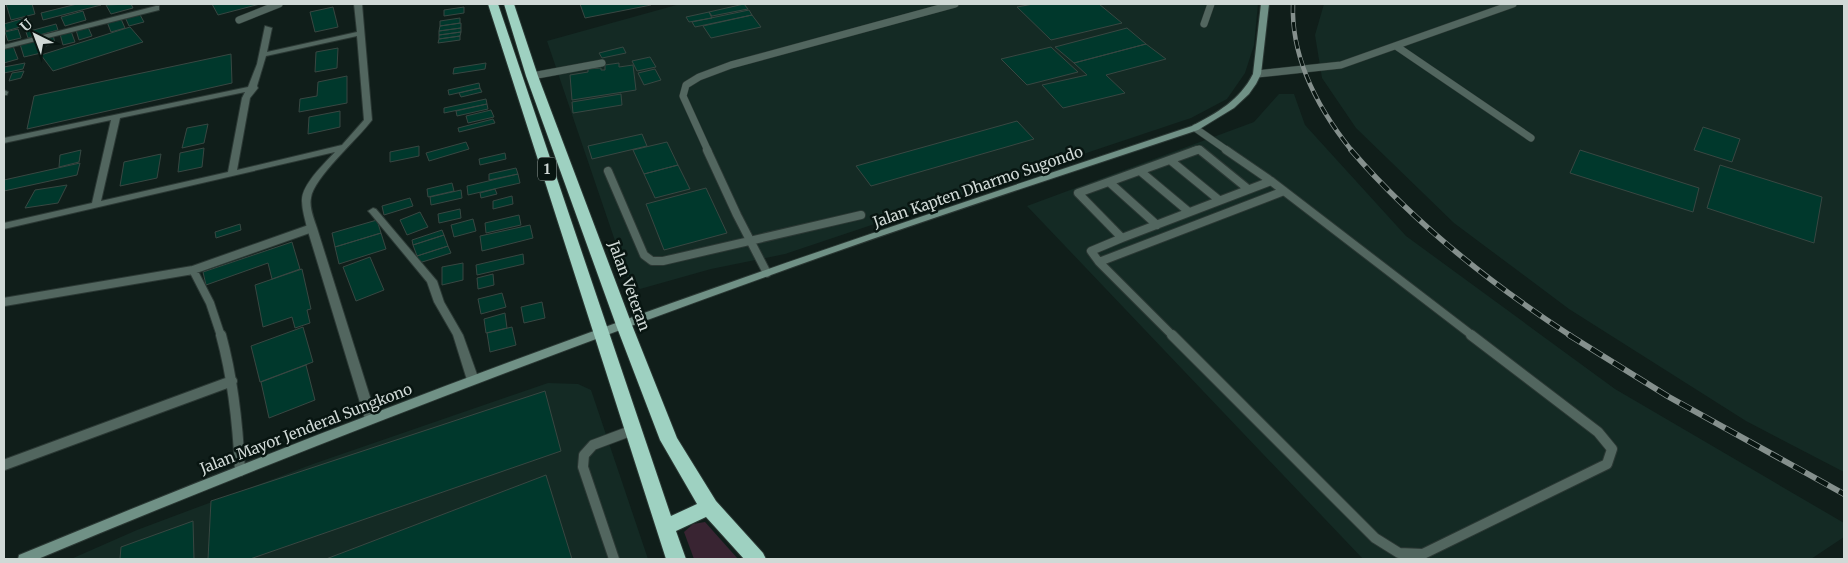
<svg xmlns="http://www.w3.org/2000/svg" width="1848" height="563" font-family="Merriweather,serif">
	<rect width="100%" height="100%" fill="#101e1a"/>
	<path fill="#142a24" d="M680 4H1258L1254 45 1245 73 1227 99 1191 118 785 254 711 269 640 289 627 276 547 41Z
		M1324 4H1844V472L1746 421 1569 309 1454 223 1356 128 1322 78 1315 35Z
		M1279 94H1294L1305 125 1406 236 1615 389 1844 523V537L1811 559H1363L1027 206 1254 122Z
		M548 383 578 384 591 390 648 559H71L137 530 313 464Z"/>
	<path fill="#392432" d="M705 522 738 559H694L684 532 693 524Z"/>
	<path fill="#00382c" stroke="#384742" d="M6 4H32L35 14 11 20Z
		M77 4 101 5 43 20 41 13Z
		M131 4 133 8 111 14 106 5Z
		M212 4H260L218 15Z
		M580 4H651V5L585 18Z
		M744 4 748 9 712 16 709 12Z
		M1033 4H1099L1122 23 1051 40 1017 7Z
		M333 7 338 27 315 32 310 12Z
		M464 7V13L444 16V10Z
		M749 10 752 15 695 27 692 22Z
		M83 11 86 20 65 26 61 17Z
		M709 12 712 18 689 22 686 17Z
		M139 13 144 22 129 26 125 17Z
		M752 15 761 27 711 38 703 26Z
		M28 17 31 24 6 31 4 24Z
		M460 18V23L440 26V21Z
		M121 19 125 28 111 32 107 22Z
		M461 23V28L439 31 440 26Z
		M56 24 58 30 28 38 26 32Z
		M88 27 92 36 79 40 76 30Z
		M130 27 143 42 53 71 41 55Z
		M461 28V32L439 35V31Z
		M1127 28 1146 44 1074 63 1055 47Z
		M18 29 21 38 8 41 5 32Z
		M71 31 75 42 63 45 60 34Z
		M461 32 460 36 439 39V35Z
		M53 35 55 43 46 46 43 38Z
		M460 36V40L438 43 439 39Z
		M36 40 41 53 24 57 20 44Z
		M1146 44 1166 59 1106 75 1125 93 1063 108 1042 85 1087 75 1074 63Z
		M13 46 18 59 4 63V48Z
		M623 47 626 53 602 58 599 53Z
		M1051 47 1078 72 1027 85 1001 59Z
		M338 48 337 68 315 72 316 52Z
		M231 54 232 83 27 129 34 96Z
		M650 57 656 67 637 71 632 61Z
		M25 63 23 69 4 73V67Z
		M486 63 485 69 453 74 454 68Z
		M619 63V67L633 65 636 90 572 100 570 75 588 72V69L601 68V70H605V65Z
		M655 69 661 80 644 85 638 73Z
		M24 71 21 78 9 81 12 73Z
		M347 76V103L299 112 300 99 317 96 318 82Z
		M479 83 480 88 449 95 448 90Z
		M480 88 482 92 461 97 459 93Z
		M621 94 622 105 573 113 572 102Z
		M486 99 487 104 444 113V108Z
		M487 104 488 109 457 116 456 111Z
		M491 110 494 117 468 123 466 116Z
		M340 111V127L308 134 309 117Z
		M493 119 495 123 459 132 458 128Z
		M1017 121 1034 139 871 186 856 166Z
		M208 124 204 143 182 148 187 128Z
		M1703 127 1740 139 1732 162 1694 150Z
		M642 134 647 146 592 159 588 146Z
		M466 142 469 149 429 161 426 153Z
		M667 142 678 165 644 174 633 150Z
		M419 146V156L390 162V152Z
		M204 148 202 167 178 172 180 153Z
		M81 150 79 162 59 167 60 155Z
		M1580 150 1699 188 1693 212 1570 173Z
		M505 153 506 159 480 165 479 159Z
		M161 154 157 178 120 186 124 162Z
		M80 163 77 175 4 191V180Z
		M678 165 690 189 655 198 644 174Z
		M1720 165 1822 197 1814 243 1707 208Z
		M516 168 518 174 489 180V174Z
		M518 174 520 183 468 195 467 186Z
		M452 183 454 191 428 197 427 189Z
		M67 185 58 203 25 208 35 190Z
		M706 188 727 233 664 250 646 204Z
		M495 189 497 194 481 198 480 193Z
		M461 190 462 198 431 205 430 197Z
		M512 196 513 204 493 209V201Z
		M410 198 413 206 384 215 382 206Z
		M460 209 461 218 439 223 438 214Z
		M420 212 428 227 407 235 400 220Z
		M519 215 521 225 486 233 485 223Z
		M473 219 476 231 454 237 451 225Z
		M377 220 381 233 335 247 332 233Z
		M240 224 241 230 216 238 215 232Z
		M530 225 533 238 482 251 480 236Z
		M442 230 444 235 413 245 412 240Z
		M381 233 386 249 339 264 335 247Z
		M444 235 448 246 417 256 413 245Z
		M292 242 300 269 272 279 268 263 206 285 203 272Z
		M448 246 451 253 419 263 417 256Z
		M523 254 524 264 477 275 476 265Z
		M370 257 384 290 356 301 343 267Z
		M463 263V280L442 285V267Z
		M302 269 311 309 307 310 310 323 295 328 292 317 263 327 255 285Z
		M493 274 494 285 478 289 477 278Z
		M502 293 506 307 481 314 478 299Z
		M542 302 545 318 524 323 521 307Z
		M505 313 507 328 486 333 484 319Z
		M303 327 313 362 260 382 251 346Z
		M512 327 516 345 490 352 487 333Z
		M306 365 315 400 269 418 261 382Z
		M545 391 561 451 250 559H208L211 501Z
		M546 475 572 559H326Z
		M193 521 194 559H120L121 547Z"/>
	<g fill="none" stroke-linecap="round" stroke-linejoin="round">
		<g stroke="#2b3834" stroke-width="8">
			<path id="lane-far2" d="M239 20 279 4
				M1204 24 1211 4
				M1396 46 1531 138
				M1257 74 1341 65 1513 4
				M532 76 602 63
				M1195 128 1228 151
				M708 151 683 96 686 85 699 77 731 65 955 4
				M1193 151 1199 149 1201 151"/>
		</g>
		<g stroke="#2b3834" stroke-width="10">
			<path id="lane-far1" d="M707 150 737 215 767 273
				M1197 150 1078 193 1122 238 1271 181
				M1200 150 1248 189
				M1226 150 1271 181 1473 336
				M1170 160 1219 200
				M608 171 644 255 652 261H663L861 215
				M1140 171 1189 212
				M1109 182 1157 225
				M1099 262 1091 251 1122 238
				M193 270 210 303 221 336
				M4 302 193 270 312 228
				M1173 336 1099 262 1284 191"/>
		</g>
		<g stroke="#2b3834" stroke-width="12">
			<path id="lane" d="M221 335C233 379 238 425 240 471
				M1172 335 1375 538 1399 553 1423 554 1607 464 1612 449 1598 432 1471 335
				M4 465 232 381
				M614 559 583 467 584 455 593 445 633 430"/>
		</g>
		<g stroke="#2b3834" stroke-width="2">
			<path id="street" d="M354 4H362L372 120C359 138 313 178 311 198 309 207 314 219 317 228L377 419 375 422 371 423 367 422 365 419 307 228C305 219 302 210 302 201 301 185 325 163 335 152L4 229V223L92 203 111 120 4 143V138L248 87 257 64 265 26 272 28 267 52 357 32ZM357 36 364 120 342 145 237 170 250 98 258 88 257 86 266 56ZM245 92 242 98 228 172 101 201 120 118Z
				M156 6H159V10L4 49V45Z
				M4 90 8 92 7 95H4Z
				M373 208 376 209 437 281 444 302 463 335 479 380 477 383H469L467 380 453 335 434 302 427 282 370 213 368 211Z"/>
		</g>
		<g stroke="#2b3834" stroke-width="2">
			<path id="secondary" d="M1261 4H1269L1261 74 1256 84 1249 94 1234 108 1198 130C1072 172 946 213 821 257 557 351 296 451 38 559H18L19 555C234 466 450 382 669 304 843 242 1017 184 1192 126 1217 113 1240 100 1253 74Z"/>
		</g>
		<g stroke="#2b3834" stroke-width="2">
			<path id="highway" d="M488 4H498L671 516 697 504 660 440 616 325 526 76 504 4H514L538 76 632 325 677 438 716 501 763 553 766 559H744L706 517 676 531 686 559H666Z"/>
		</g>
		<use href="#lane-far2" stroke="#52665f" stroke-width="7"/>
		<use href="#lane-far1" stroke="#52665f" stroke-width="8"/>
		<use href="#lane" stroke="#52665f" stroke-width="10"/>
		<use href="#street" fill="#52665f" fill-rule="evenodd"/>
		<use href="#secondary" fill="#709186" fill-rule="evenodd"/>
		<use href="#highway" fill="#9ed1c1" fill-rule="evenodd"/>
		<g stroke="#85908d" stroke-width="4.5">
			<path id="rail-far2" d="M1293 4C1291 58 1319 110 1352 151"/>
		</g>
		<g stroke="#85908d" stroke-width="5.5">
			<path id="rail-far1" d="M1351 150C1414 223 1491 284 1571 336"/>
		</g>
		<g stroke="#85908d" stroke-width="6">
			<path id="rail" d="M1569 335 1669 397 1844 494"/>
		</g>
		<use href="#rail-far2" stroke="#081511" stroke-width="3" stroke-dasharray="9" stroke-linecap="butt"/>
		<use href="#rail-far1" stroke="#081511" stroke-width="4" stroke-dasharray="11" stroke-linecap="butt"/>
		<use href="#rail" stroke="#081511" stroke-width="4.5" stroke-dasharray="13" stroke-linecap="butt"/>
	</g>
	<g text-anchor="middle" stroke-width="5" stroke-linejoin="round" paint-order="stroke">
		<rect fill="#081511" stroke="#949e9b" stroke-width="1" x="538" y="157.5" width="18" height="23" rx="4"/>
		<g font-size="14" font-weight="bold" fill="#d0d9d6">
			<text x="547" y="174">1</text>
		</g>
		<g font-size="15" fill="#d0d9d6" stroke="#081511">
			<text transform="translate(978 187) rotate(-19)" y="5">Jalan Kapten Dharmo Sugondo</text>
			<text transform="translate(629 286) rotate(70)" y="5">Jalan Veteran</text>
			<text transform="translate(306 429) rotate(-21)" y="5">Jalan Mayor Jenderal Sungkono</text>
		</g>
	</g>
	<rect width="1848" height="563" fill="none" stroke="#d0d9d6" stroke-width="10"/>
	<g transform="translate(35 35) rotate(318)" stroke="#081511" stroke-width="4" paint-order="stroke">
	<path d="M0-4L9 19L0 12L-9 19Z" fill="#d0d9d6"/>
	<text y="-8" font-size="14" font-weight="bold" text-anchor="middle" fill="#d0d9d6">U</text>
	</g>
</svg>
